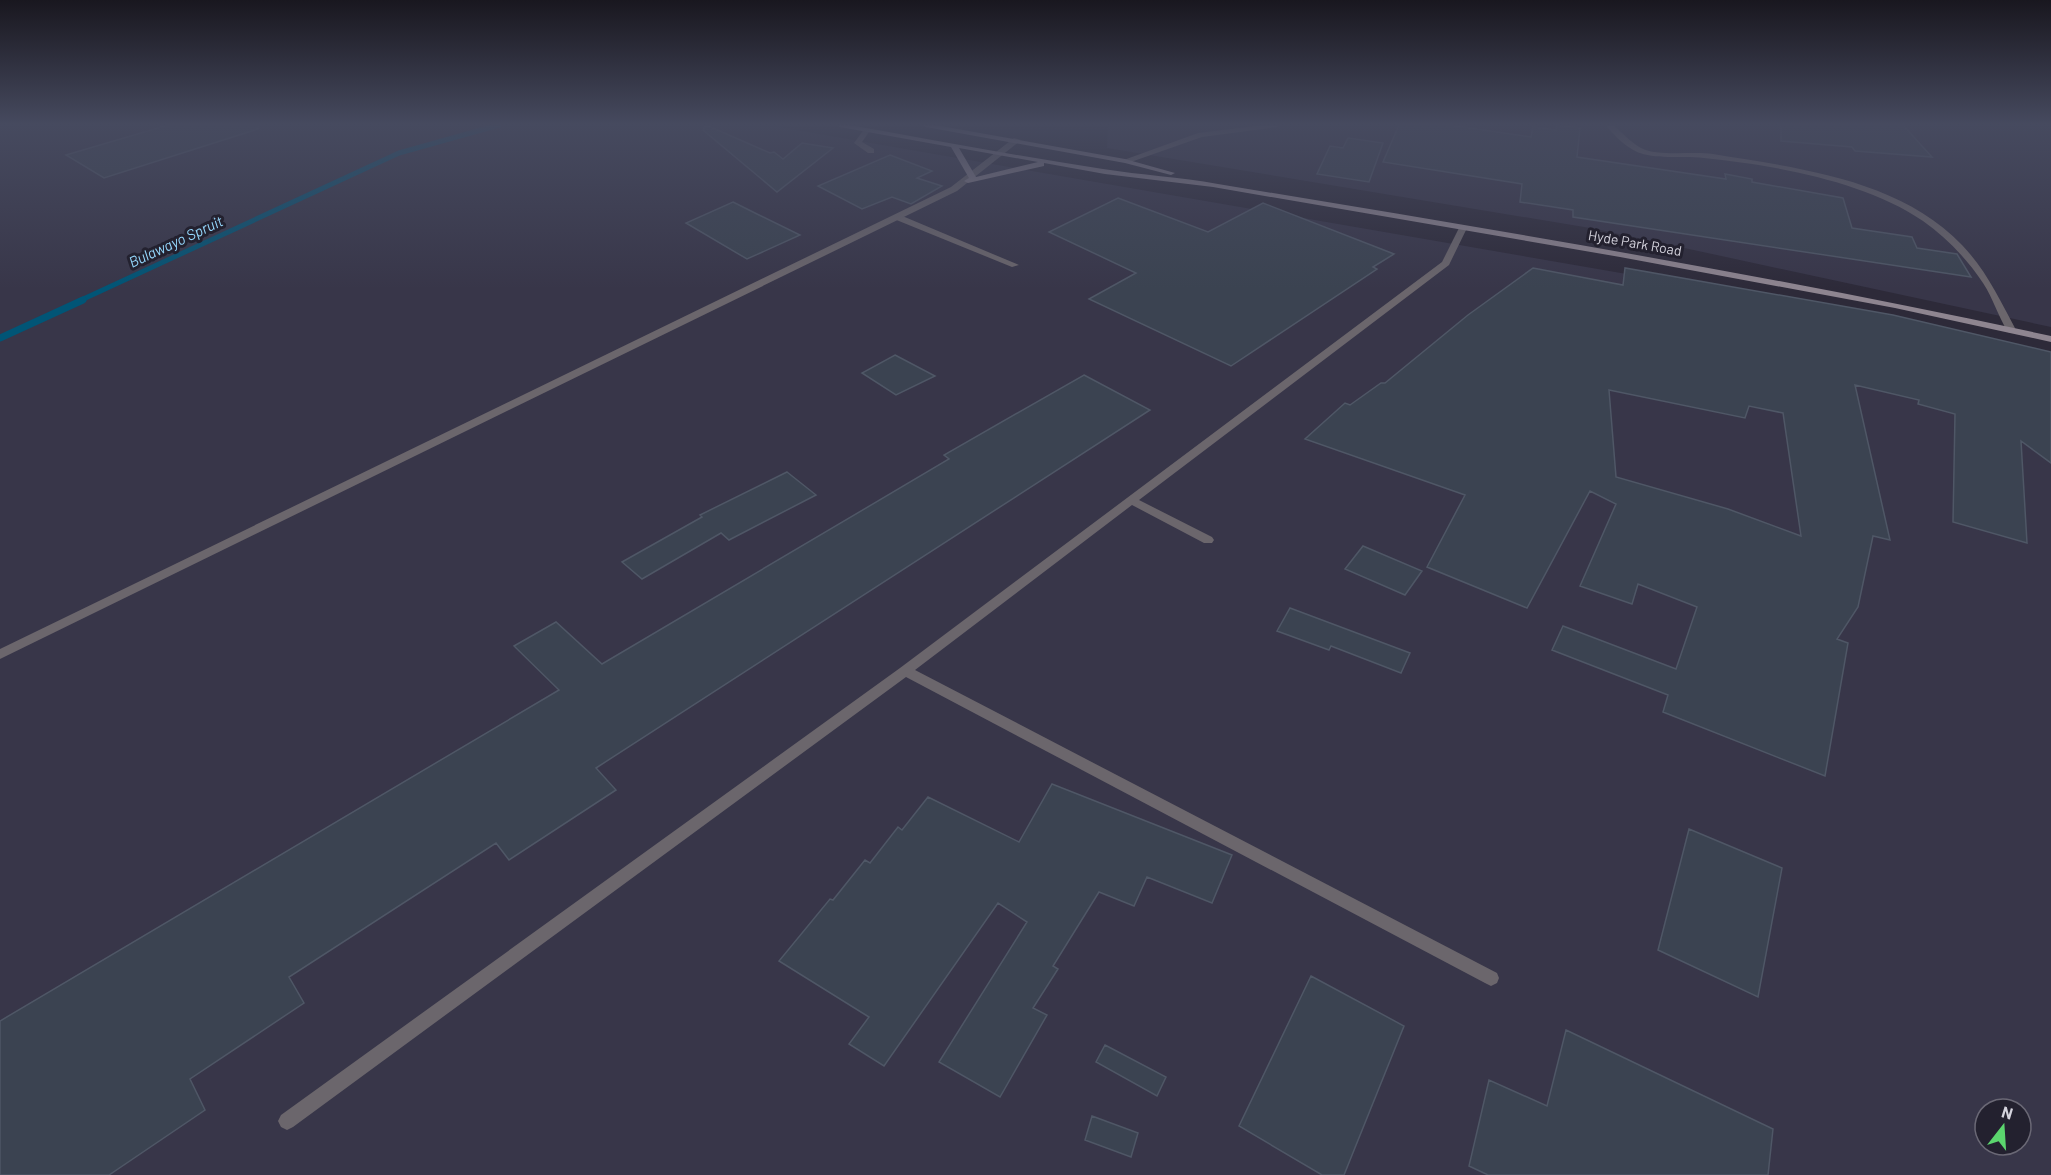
<svg xmlns="http://www.w3.org/2000/svg" width="2051" height="1175" font-family="Barlow,sans-serif">
	<rect width="100%" height="100%" fill="#2d2a39"/>
	<path fill="#383649" fill-rule="evenodd" d="M0 125H767L1725 291 2051 363V1175H0ZM1985 1109H2021V1145H1985Z
		M1108 125H2051V327L1596 229 1107 148Z"/>
	<g fill="none" stroke-linecap="round" stroke-linejoin="round">
		<path stroke="#015576" stroke-width="5" d="M79 301 399 153 499 125"/>
		<path stroke="#015576" stroke-width="7" d="M0 338 83 300"/>
	</g>
	<path fill="#3b4351" stroke="#4f5766" stroke-width="1.5" fill-rule="evenodd" d="M168 125H258V129L104 178 66 155Z
		M706 125 770 153 774 152 783 159 802 143 833 148 777 192 703 130Z
		M1399 125H1449L1531 137 1533 127 1556 130 1557 125 1580 128 1577 157 1726 179 1725 174 1752 179V182L1843 198 1852 228 1912 237 1917 248 1957 254 1971 277 1573 217V210L1520 202 1522 184 1383 162Z
		M1781 125H1903L1932 157 1855 151 1852 147 1781 141Z
		M1348 138 1383 143 1369 182 1317 174 1330 146 1343 148Z
		M890 155 932 171 917 178 942 186 911 204 892 197 862 209 818 186Z
		M1118 198 1208 232 1263 203 1394 254 1373 267 1377 269 1231 366 1089 299 1136 273 1049 232Z
		M733 202 757 214 800 235 747 259 686 223Z
		M1533 268 1623 285 1625 268 1893 315 2051 352V463L2021 441 2027 543 1953 522 1955 414 1918 404 1919 400 1855 385 1890 540 1873 536 1858 607 1837 639 1848 643 1825 776 1663 712 1668 695 1552 650 1563 626 1676 669 1697 607 1638 584 1632 604 1580 586 1616 504 1590 491 1527 608 1427 567 1465 495 1305 439 1345 403 1350 405 1381 383H1385L1468 315ZM1609 390 1745 418 1749 406 1783 413 1801 536 1728 509 1616 477Z
		M895 355 935 376 896 395 862 373Z
		M1084 375 1150 410 596 768 616 790 509 860 496 843 289 977 304 1003 190 1079 205 1110 109 1175H0V1021L559 690 514 646 556 622 602 664 949 459 944 455Z
		M787 472 816 495 729 540 721 533 642 579 622 562 702 517 700 515Z
		M1363 546 1422 571 1405 595 1345 569Z
		M1290 608 1410 653 1401 673 1331 646 1329 650 1277 631Z
		M1052 784 1232 855 1212 903 1147 877 1134 906 1099 892 1053 966 1058 969 1033 1008 1047 1015 1000 1097 939 1062 1027 922 998 903 884 1066 849 1044 869 1017 779 961 830 899 833 900 865 860 870 863 898 827 902 830 928 797 1019 842Z
		M1689 829 1782 868 1758 997 1658 950Z
		M1311 976 1404 1026 1344 1175H1322L1239 1126Z
		M1566 1030 1773 1129 1768 1175H1488L1469 1166 1489 1080 1547 1106Z
		M1105 1045 1166 1077 1157 1096 1096 1062Z
		M1092 1116 1138 1133 1131 1157 1085 1140Z"/>
	<g fill="none" stroke-linecap="round" stroke-linejoin="round">
		<path fill="#6b666c" fill-rule="evenodd" d="M1606 125H1613C1622 132 1630 142 1641 148 1658 157 1693 151 1713 154 1798 168 1899 179 1962 245 1986 270 2000 300 2016 330L2011 333 2008 332C1998 316 1993 298 1983 283 1967 259 1946 237 1923 221 1865 181 1773 165 1704 158 1684 155 1660 160 1640 153 1628 149 1613 135 1606 125Z
			M865 128 871 129 862 142 874 149V153H868L854 143Z
			M894 215H900L1019 265 1012 267 894 219Z
			M1460 226 1467 228 1449 265 1139 500 1212 537 1214 540 1212 543H1204L1132 505 915 670 1497 973 1499 978 1497 983 1491 986 1485 983 906 677 293 1127 287 1130 281 1127 278 1121 281 1115 900 668 1442 262Z"/>
		<path fill="#6b666c" fill-rule="evenodd" d="M1264 125H1280L1277 127 1202 137 1128 163 1121 161 1198 133Z
			M1014 138 1021 140 957 191 0 659V649L951 187Z"/>
		<path fill="#8e8590" fill-rule="evenodd" d="M837 125H849C934 140 1017 156 1103 169 1141 175 1180 177 1218 184 1497 230 1775 276 2051 336V342L1895 308 1620 257 1213 187 1105 174 1044 163V166L968 183 964 181 969 178 951 147 840 127ZM959 148 1038 162 976 177Z
			M923 125H935L1125 159 1175 173 1171 175 1125 163 926 127Z"/>
	</g>
	<linearGradient id="sky" x2="0" y2="1"><stop stop-color="#19171f"/><stop offset="0.43" stop-color="#464a5f"/><stop offset="1" stop-color="#464a5f" stop-opacity="0"/></linearGradient>
	<rect width="2051" height="289" fill="url(#sky)"/>
	<g text-anchor="middle" stroke-width="6" stroke-linejoin="round" paint-order="stroke">
		<g font-size="14" fill="#d4d3dd" stroke="#23212f">
			<text transform="translate(1635 243) rotate(10)" y="5">Hyde Park Road</text>
		</g>
		<g font-size="15" font-style="italic" fill="#94d6fb" stroke="#23212f">
			<text transform="translate(176 242) rotate(-25)" y="5">Bulawayo Spruit</text>
		</g>
	</g>
	<g transform="translate(2003 1127) rotate(17)"><circle r="28" fill="#23212f" stroke="#6a6875" stroke-width="1.5"/>
	<path d="M0-4.5L10 22L0 15L-10 22Z" fill="#5bd56e"/>
	<text y="-9" font-size="16" font-weight="bold" text-anchor="middle" fill="#d4d3dd">N</text>
	</g>
</svg>
